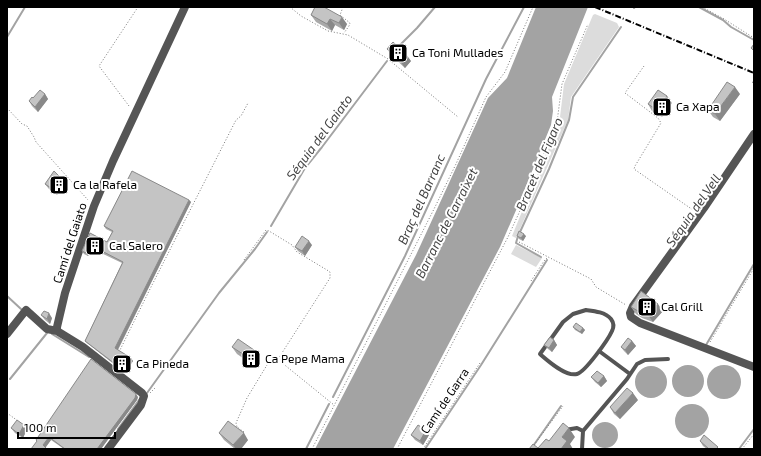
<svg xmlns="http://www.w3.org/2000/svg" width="761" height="456" font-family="'Exo 2',sans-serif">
	<rect width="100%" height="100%" fill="#fff"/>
	<path fill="#dcdcdc" d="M595 14 617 23 619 27 571 97 568 120 516 238 512 236 557 126 560 117 564 84 593 15Z
		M516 245 542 258 536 267 511 254Z"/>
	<path fill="#a3a3a3" d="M536 7H588L552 97 553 111 551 125 517 208 500 247 393 449H315L416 255 488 98 507 78Z
		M707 382a17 17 0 1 1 34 0a17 17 0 1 1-34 0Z
		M672 381a16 16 0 1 1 32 0a16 16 0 1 1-32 0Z
		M635 382a16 16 0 1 1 32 0a16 16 0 1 1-32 0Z
		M675 421a17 17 0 1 1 34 0a17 17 0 1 1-34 0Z
		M592 435a13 13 0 1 1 26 0a13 13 0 1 1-26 0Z"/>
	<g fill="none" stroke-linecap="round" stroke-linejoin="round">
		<path stroke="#a3a3a3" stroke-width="2" d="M699 7 723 20 731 27 754 40
			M634 8 635 7
			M7 37 25 7
			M397 48 417 28 435 7
			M271 226 305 168 322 147 387 61
			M520 232 549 169 569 120 573 97 621 27
			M518 236 516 243 541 257
			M7 296 21 309
			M52 334 89 357
			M706 345 754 264
			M10 379 47 333 46 332
			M147 393 219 293 255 249 267 232
			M333 397 405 256 486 79 524 7
			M118 429 139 400
			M306 449 329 404
			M425 449 481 365 547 260
			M531 449 561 406
			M739 449 754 429"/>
		<path stroke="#777" stroke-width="1" stroke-dasharray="1 2" stroke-linecap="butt" d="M290 7 301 16 328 31 348 35 388 59 458 117
			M343 7 340 15 350 23 349 26 344 33
			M702 7 724 19 754 38
			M753 7 754 8
			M644 66 625 93 658 118 661 123 635 166 634 169 693 210
			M752 82 754 83
			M129 106 99 66 138 7
			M7 108 22 124 27 126 34 137 36 142 88 200
			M519 242 591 279 596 287 626 305
			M244 260 266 230 269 231 292 245 297 252 327 270 330 272V278L280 356 281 362 334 405
			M531 281 544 261 548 257
			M710 342 754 268
			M119 352 151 287 236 120 241 116 248 103
			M150 393 155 388
			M7 413 18 421
			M244 432 237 427 236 423 247 398 267 365 272 360H279
			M534 445 563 406
			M52 449H53
			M312 449 434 209 456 164 486 97 505 72 533 7
			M397 449 508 237 524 202 557 122 562 84 588 24
			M423 449 480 363
			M742 449 754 434"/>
		<path stroke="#555" stroke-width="4" d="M586 310C594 311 605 312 611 319 614 323 614 327 612 331 608 340 585 372 577 374 566 377 548 361 540 354L563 322 573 314Z
			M599 351 630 374
			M565 430 577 428 583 431
			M582 449 583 431 627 379 637 364 645 360 668 359"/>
		<path stroke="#555" stroke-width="8" d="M754 134 704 208 633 306 630 313 631 317 640 323 754 367
			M7 334 26 310 47 329 57 331
			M108 449 141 405 144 396 142 393 83 347 57 331V327L65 293 94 206 113 161 185 7"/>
		<path stroke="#000" stroke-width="2" stroke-dasharray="6 2 1 2" stroke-linecap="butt" d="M595 7 754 73"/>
	</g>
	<path fill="#a9a9a9" d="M315 7 347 24 344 30 335 25 332 31 316 22 311 15Z
		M387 49 411 61 405 68 392 56Z
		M45 94 48 99 38 112 32 106 29 101 33 98Z
		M740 94 720 121 713 117 708 110Z
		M667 96 672 103 662 117 652 111 648 104Z
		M64 181 67 185 63 192 60 190 57 195 49 189 45 184Z
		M189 200 191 202 118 350 133 361 125 373 87 343 85 341 122 263 99 252V253L91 250 88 256 84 254 82 251 90 233 107 242 112 232 106 229 104 226Z
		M517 236H526L523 241 519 239Z
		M312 245 305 256 298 251 295 247Z
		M631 307 663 311 653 322 642 318 636 314Z
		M41 315 52 318 50 324 45 320Z
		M573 327 583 328 585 330 582 334 575 330Z
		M554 340 557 345 552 352 548 349 544 345Z
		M632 341 636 346 628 355 624 351 621 347Z
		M232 347 259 357 253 365 237 354Z
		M604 376 607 381 601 387 595 382 591 377Z
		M138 397 137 400 101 449H64L51 440 46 447 36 440Z
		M638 400 620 419 614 414 610 407Z
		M24 425 27 429 23 438 15 433 11 428Z
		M219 433 248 440 241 449H235L224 440Z
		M411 435H429L423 445 415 440Z
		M700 441 719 449H707L703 446Z"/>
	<path fill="#898989" d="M342 17 347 24 344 30 339 23Z
		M330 19 335 25 332 31 327 24Z
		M406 54 411 61 405 68 400 61Z
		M735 87 740 94 720 121 715 114Z
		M45 94 48 99 38 112 35 107Z
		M667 96 672 103 662 117 657 110Z
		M64 181 67 185 63 192 59 187Z
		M57 186 60 190 57 195 54 190Z
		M189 200 191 202 117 351 115 348Z
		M524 234 526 236 523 241 521 238Z
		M309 241 312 245 305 256 302 251Z
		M89 247 91 250 88 256 86 253Z
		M658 304 663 311 653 322 648 315Z
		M49 313 52 318 50 324 47 319Z
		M583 328 585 330 582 334 580 332Z
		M554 340 557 345 552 352 549 348Z
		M632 341 636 346 628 355 625 350Z
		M254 350 259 357 253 365 249 358Z
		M131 358 133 361 125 373 123 370Z
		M604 376 607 381 601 387 598 383Z
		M633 393 638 400 620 419 615 413Z
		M136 394 138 397 137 400 101 449H97Z
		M24 425 27 429 23 438 19 434Z
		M569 428 575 437 570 444 573 449H561L562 437Z
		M426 430 429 435 423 445 420 441Z
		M244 433 248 440 241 449H236L233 445Z
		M49 437 51 440 45 448 43 445Z"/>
	<path fill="#c4c4c4" stroke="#898989" d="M315 7H324L342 17 339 23 330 19 327 24 311 15Z
		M393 42 406 54 400 61 387 49Z
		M754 44V51L751 48Z
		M727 82 735 87 715 114 708 110Z
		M40 90 45 94 35 107 29 101 32 97 33 98Z
		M658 90 667 96 657 110 648 104Z
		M54 171 64 181 59 187 57 186 54 190 45 184Z
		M132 171 189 200 115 348 131 358 123 370 85 341 123 262 98 249 97 250 89 247 86 253 82 251 90 233 107 242 113 231 104 226Z
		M519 231 524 234 521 238 517 236Z
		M302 236 309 241 302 251 295 247Z
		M641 291 658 304 648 315 638 311 631 307Z
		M44 311 49 313 47 319 41 315Z
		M576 323 583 328 580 332 573 327Z
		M550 337 554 340 549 348 544 345Z
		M628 338 632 341 625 350 621 347Z
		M238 339 254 350 249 358 232 347Z
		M91 359 136 394 135 398 97 449H65L49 437 43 445 47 449H31L37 441 36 440Z
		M597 371 604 376 598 383 591 377Z
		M627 388 633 393 615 413 610 407Z
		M17 420 24 425 19 434 11 428Z
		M228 421 244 433 233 445 219 433Z
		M563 423 569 428 562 437 567 441 561 449H529L533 444 538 448 546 439 549 441Z
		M418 425 426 430 420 441 411 435Z
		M704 435 718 447 716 449H709L700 441Z"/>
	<defs>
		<g id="building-square" transform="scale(1)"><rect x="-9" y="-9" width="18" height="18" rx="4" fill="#000" stroke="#fff"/><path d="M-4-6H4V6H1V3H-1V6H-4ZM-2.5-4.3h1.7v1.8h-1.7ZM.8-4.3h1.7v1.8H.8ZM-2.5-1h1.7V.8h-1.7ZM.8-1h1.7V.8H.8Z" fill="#fff"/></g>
	</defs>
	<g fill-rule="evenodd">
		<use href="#building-square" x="398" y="53"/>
		<use href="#building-square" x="662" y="107"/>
		<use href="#building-square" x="59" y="185"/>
		<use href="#building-square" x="95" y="246"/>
		<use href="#building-square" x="647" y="307"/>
		<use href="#building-square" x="251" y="359"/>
		<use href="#building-square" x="122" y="364"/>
	</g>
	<g text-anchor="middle" stroke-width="4" stroke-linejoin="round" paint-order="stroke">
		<g font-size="12" fill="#000" stroke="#fff" text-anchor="start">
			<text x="412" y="57">Ca Toni Mullades</text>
			<text x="676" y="111">Ca Xapa</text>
			<text x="73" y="189">Ca la Rafela</text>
			<text x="109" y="250">Cal Salero</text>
			<text x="661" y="311">Cal Grill</text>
			<text x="265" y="363">Ca Pepe Mama</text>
			<text x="136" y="368">Ca Pineda</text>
		</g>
		<g font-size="12" fill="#000" stroke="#fff">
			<text transform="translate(70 243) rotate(-72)" y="4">Camí del Gaiato</text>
			<text transform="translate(445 401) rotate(-56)" y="4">Camí de Garra</text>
		</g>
		<g font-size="13" font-style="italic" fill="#444" stroke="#fff">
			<text transform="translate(319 137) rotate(-54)" y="5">Séquia del Gaiato</text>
			<text transform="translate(539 164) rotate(-67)" y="5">Bracet del Figaro</text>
			<text transform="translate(421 199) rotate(-66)" y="5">Braç del Barranc</text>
			<text transform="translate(693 210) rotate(-55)" y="5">Séquia del Vell</text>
			<text transform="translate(446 223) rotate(-63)" y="5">Barranc de Carraixet</text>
		</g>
	</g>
	<rect width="761" height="456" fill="none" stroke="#000000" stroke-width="16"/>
	<path d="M18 432v6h97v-6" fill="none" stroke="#000000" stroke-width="2"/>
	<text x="24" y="432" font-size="12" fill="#000000" stroke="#ffffff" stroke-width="3" paint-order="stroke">100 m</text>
</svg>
